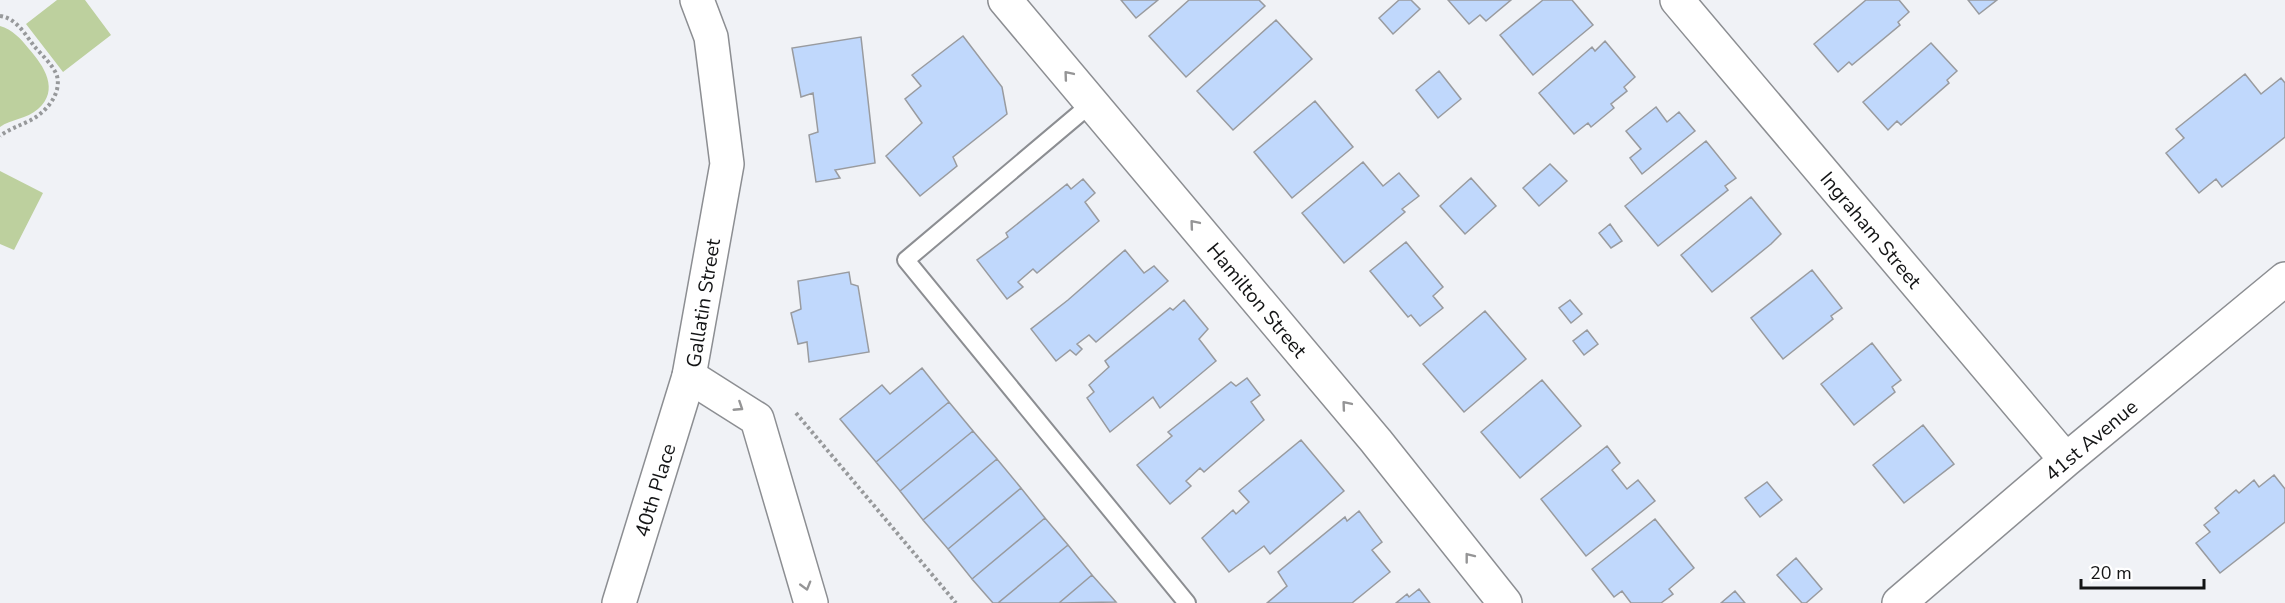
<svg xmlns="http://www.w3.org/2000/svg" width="2285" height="603" font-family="'Nunito Sans',sans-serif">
	<rect width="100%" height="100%" fill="#f0f2f6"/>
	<path fill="#bdd09e" d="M57 0H85L111 35 63 72 26 24Z
		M0 26C12 29 21 39 29 49 44 66 60 90 38 109 27 119 11 119 0 127Z
		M0 171 43 193 14 250 0 244Z"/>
	<path fill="#c0d8fc" stroke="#999b9f" stroke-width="1.5" d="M1121 0H1158L1136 18Z
		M1189 0H1259L1265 6 1186 77 1149 36Z
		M1399 0H1411L1420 9 1393 34 1379 18Z
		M1448 0H1511L1486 21 1480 15 1469 24Z
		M1543 0H1572L1593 25 1533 75 1500 35Z
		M1866 0H1899L1909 12 1898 22 1900 25 1852 65 1849 62 1838 72 1814 44Z
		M1968 0H1997L1979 14Z
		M1276 20 1312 59 1233 130 1197 91Z
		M963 36 1002 87 1007 114 953 157 957 166 920 196 886 156 922 123 905 99 921 86 912 75Z
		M861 37 875 163 835 170 840 178 816 182 809 135 818 132 813 93 801 97 792 48Z
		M1605 41 1635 77 1624 87 1627 91 1611 104 1614 108 1591 127 1588 123 1574 134 1539 93 1592 47 1595 51Z
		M1931 43 1957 71 1947 80 1949 83 1901 125 1897 121 1888 130 1863 102Z
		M1439 71 1461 99 1438 118 1416 90Z
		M2245 74 2261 94 2281 78 2285 83V137L2222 187 2216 179 2199 193 2166 153 2184 138 2176 129Z
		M1315 101 1353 147 1292 198 1254 152Z
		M1656 107 1667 122 1679 112 1695 131 1642 174 1630 158 1641 149 1626 131Z
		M1706 141 1736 178 1725 186 1728 190 1658 246 1625 206Z
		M1363 162 1383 186 1399 173 1419 196 1402 209 1405 212 1344 263 1302 213Z
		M1550 164 1567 181 1539 206 1523 188Z
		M1471 178 1496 206 1465 234 1440 206Z
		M1083 179 1095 193 1085 202 1099 221 1037 273 1033 269 1018 282 1023 287 1007 299 977 260 1008 237 1006 233 1067 184 1071 189Z
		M1751 197 1781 234 1771 244 1712 292 1681 255Z
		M1610 224 1622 241 1611 248 1599 233Z
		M1406 242 1443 287 1433 296 1443 308 1420 326 1411 315 1408 317 1370 271Z
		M1125 250 1144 273 1154 266 1168 281 1096 342 1089 335 1077 344 1082 349 1076 355 1070 350 1056 361 1031 329 1068 300Z
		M1812 270 1842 308 1831 316 1833 319 1783 359 1751 318Z
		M849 272 851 284 858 286 869 352 809 362 807 342 798 344 791 313 801 309 798 281Z
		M1184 300 1208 329 1199 339 1216 361 1160 408 1153 397 1110 432 1087 398 1094 392 1089 385 1109 367 1105 361 1170 308 1173 310Z
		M1570 300 1582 314 1571 323 1559 308Z
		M1485 311 1526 359 1464 412 1423 364Z
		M1587 330 1598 344 1584 355 1573 341Z
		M1872 343 1901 380 1892 387 1895 392 1854 425 1821 384Z
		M922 368 949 402 876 462 840 419 882 385 890 394Z
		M1247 378 1260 395 1251 402 1264 420 1204 472 1200 468 1186 481 1191 486 1170 504 1137 465 1172 436 1168 432 1231 382 1236 386Z
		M1542 380 1581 426 1520 478 1481 432Z
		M949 402 973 431 900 491 876 462Z
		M1923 425 1954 464 1904 503 1873 465Z
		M973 431 997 459 923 520 900 491Z
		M1301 440 1344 491 1270 554 1264 546 1229 572 1202 538 1233 510 1236 514 1249 502 1239 491Z
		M1607 446 1620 463 1612 470 1627 489 1638 480 1655 501 1586 556 1541 499Z
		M997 459 1021 488 948 549 923 520Z
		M2274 475 2285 489V522L2220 573 2196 543 2210 532 2204 525 2219 513 2215 508 2236 490 2239 493 2254 480 2259 487Z
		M1767 482 1782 500 1760 517 1745 498Z
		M1021 488 1045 518 972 579 948 549Z
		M1359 511 1382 542 1372 550 1390 572 1352 603H1267L1287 586 1278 572 1345 517 1347 521Z
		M1045 518 1068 545 998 603H993L972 579Z
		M1655 519 1694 568 1669 589 1673 594 1661 603H1631L1622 591 1614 597 1592 569Z
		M1068 545 1092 575 1059 603H998Z
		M1796 558 1822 589 1806 603H1802L1777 575Z
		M1092 575 1116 602 1059 603Z
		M1419 589 1430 603H1396L1407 594 1409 597Z
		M1735 591 1745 603H1721Z"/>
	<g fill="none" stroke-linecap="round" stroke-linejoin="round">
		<g stroke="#8c8e92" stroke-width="20">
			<path id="lane" d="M1092 103 906 260 1187 603"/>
		</g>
		<g stroke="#8c8e92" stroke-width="36">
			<path id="street" d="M1005 0 1376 441 1505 603
				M1677 0 2066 460
				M689 376 757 419 811 603
				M1899 603 2066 460 2285 279"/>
		</g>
		<g stroke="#8c8e92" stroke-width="36">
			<path id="secondary" d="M619 603 689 376 727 164 711 37 697 0"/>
		</g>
		<path stroke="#97999b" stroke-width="4" stroke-dasharray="3 3" stroke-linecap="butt" d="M0 16C16 18 25 34 34 46 41 54 54 66 57 76 62 95 44 114 29 121 19 126 9 129 0 136
			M796 413 956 603"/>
		<use href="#lane" stroke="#fff" stroke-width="16"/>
		<use href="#street" stroke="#fff" stroke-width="33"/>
		<use href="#secondary" stroke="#fff" stroke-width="33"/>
	</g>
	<defs><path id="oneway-chevron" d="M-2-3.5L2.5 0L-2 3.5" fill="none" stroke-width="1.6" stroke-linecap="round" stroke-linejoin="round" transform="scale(1.5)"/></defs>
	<g stroke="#959596">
		<use href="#oneway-chevron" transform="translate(1068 75) rotate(-130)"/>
		<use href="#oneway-chevron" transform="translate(1194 224) rotate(-130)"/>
		<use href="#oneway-chevron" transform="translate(1346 405) rotate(-130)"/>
		<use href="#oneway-chevron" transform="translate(739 407) rotate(33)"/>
		<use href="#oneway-chevron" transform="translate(1469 557) rotate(-128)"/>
		<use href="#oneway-chevron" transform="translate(806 586) rotate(74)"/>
	</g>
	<g text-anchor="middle" stroke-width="6" stroke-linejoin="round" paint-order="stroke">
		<g font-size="20" fill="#131415" stroke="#fff">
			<text transform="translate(1871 230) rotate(50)" y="7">Ingraham Street</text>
			<text transform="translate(1257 300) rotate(50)" y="7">Hamilton Street</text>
			<text transform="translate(703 303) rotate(-81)" y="7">Gallatin Street</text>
			<text transform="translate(2091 440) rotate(-40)" y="7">41st Avenue</text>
			<text transform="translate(655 490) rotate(-73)" y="7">40th Place</text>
		</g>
	</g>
	<path d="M2081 579v9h123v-9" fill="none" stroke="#131415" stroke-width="3"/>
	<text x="2090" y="579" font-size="18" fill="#131415" stroke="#ffffff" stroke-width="4.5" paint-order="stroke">20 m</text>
</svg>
